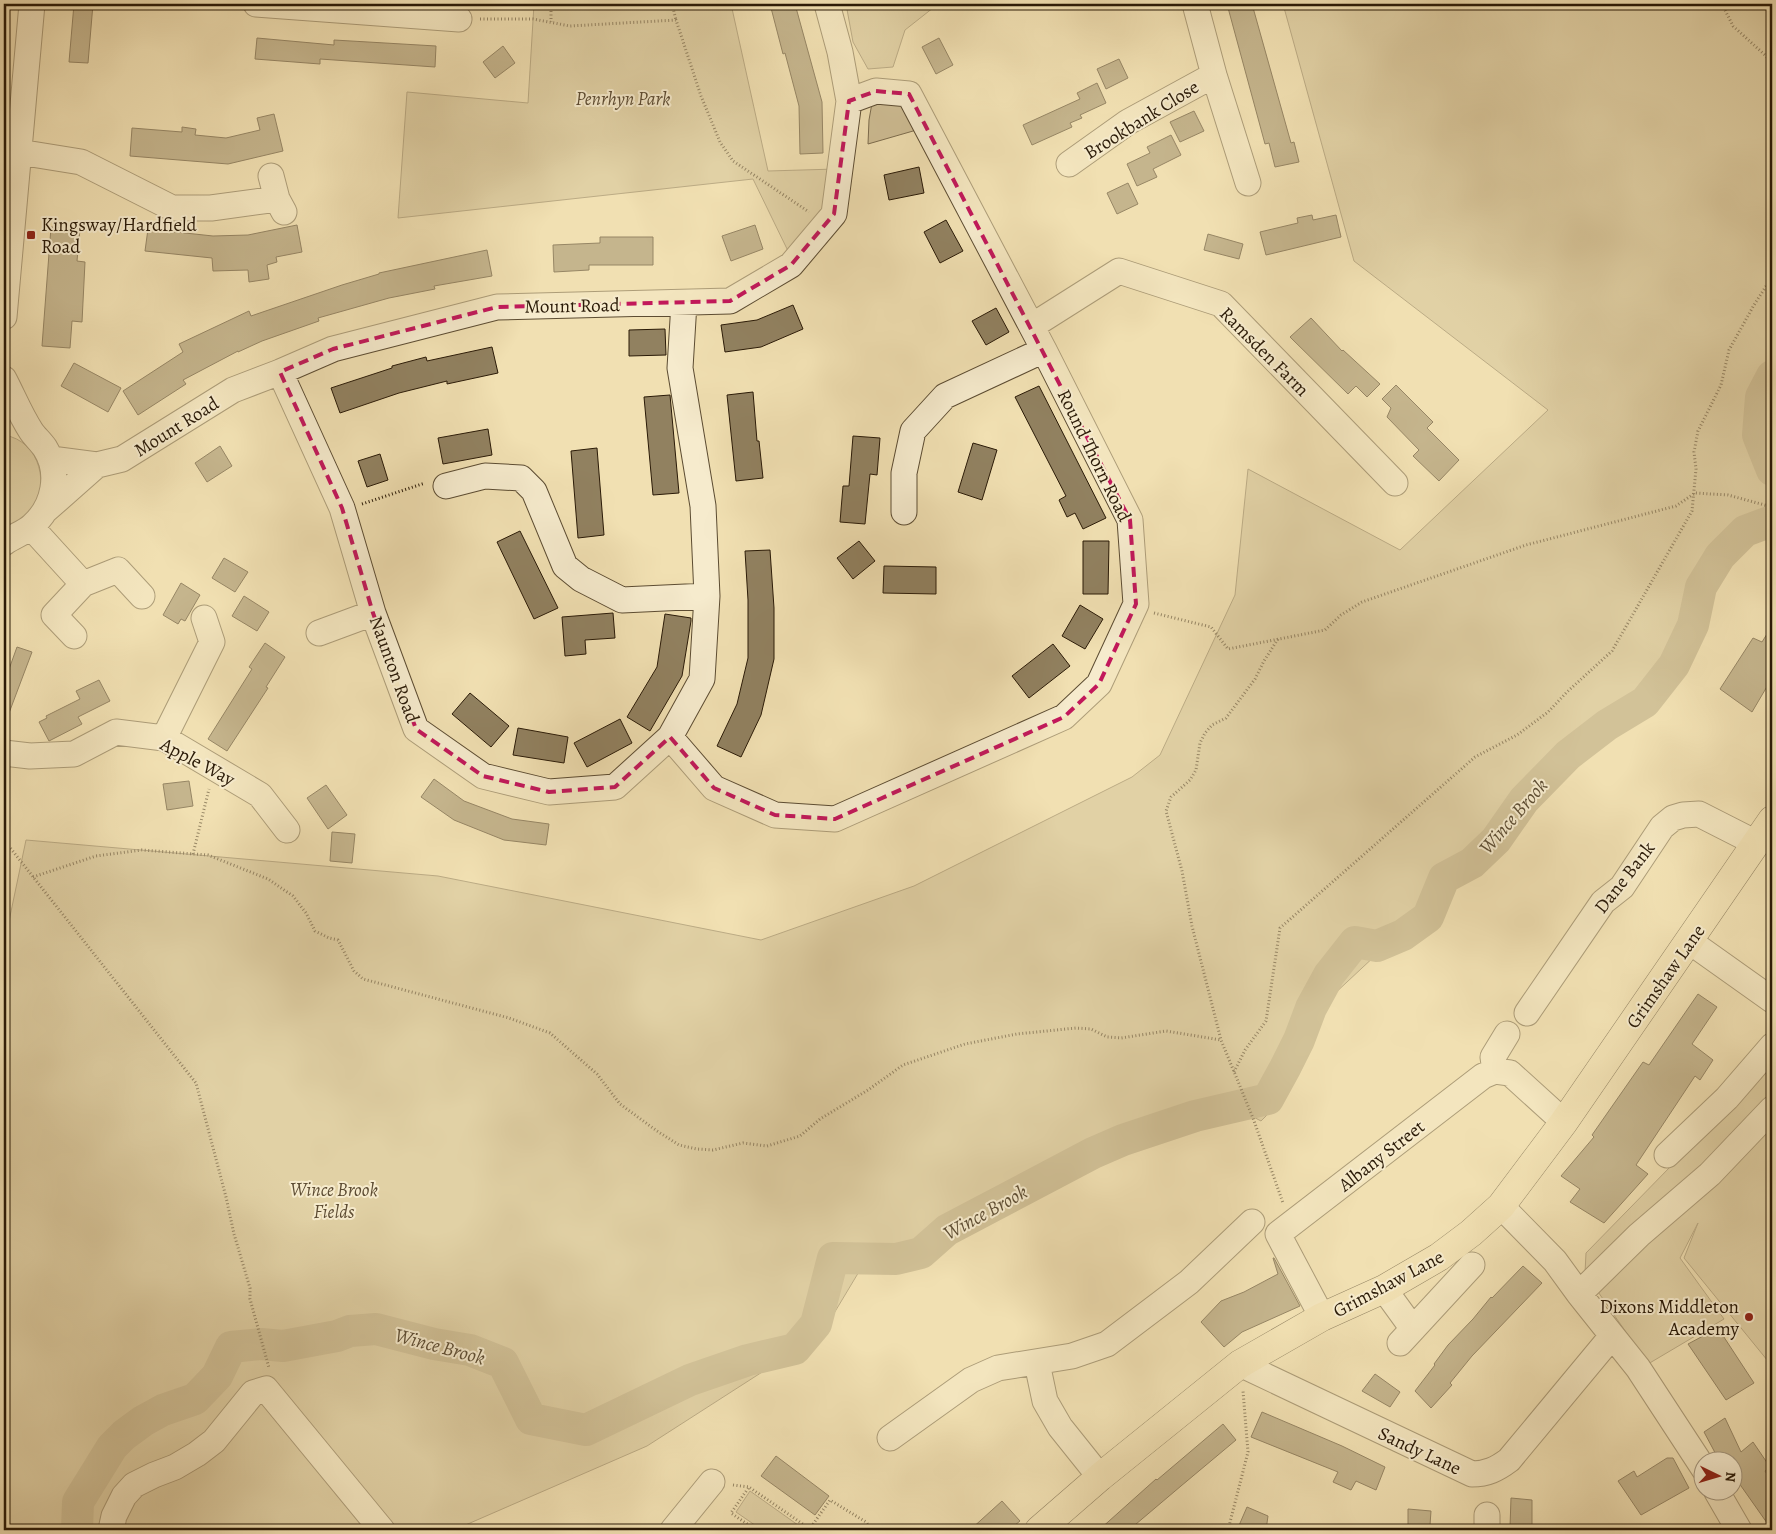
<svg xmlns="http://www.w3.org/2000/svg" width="1776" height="1534" font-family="Alegreya,serif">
	<rect width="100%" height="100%" fill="#f1e0b2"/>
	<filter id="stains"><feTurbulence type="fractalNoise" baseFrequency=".004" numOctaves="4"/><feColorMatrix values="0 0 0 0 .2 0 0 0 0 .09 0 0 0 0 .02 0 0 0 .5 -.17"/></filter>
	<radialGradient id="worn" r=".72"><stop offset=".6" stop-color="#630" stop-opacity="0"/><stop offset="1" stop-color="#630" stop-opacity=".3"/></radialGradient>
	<path fill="#cfbe95" stroke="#7c6c4e" d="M534 4H731L768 171 836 169 830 211 789 253 753 179 398 218 407 92 528 103Z
		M846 4H938L905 30 893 67 868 69 853 42Z
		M1283 4H1772V397L1766 406 1772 442V535L1738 548 1710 593 1694 652 1661 695 1583 754 1528 803 1501 843 1469 872 1447 882 1431 922 1404 942 1377 954 1332 996 1277 1105 1261 1121 1246 1113 1149 1141 1077 1171 999 1207 943 1245 920 1264 863 1265 812 1350 770 1367 647 1446 454 1530H4V945L26 840 438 876 761 940 914 886 1132 777 1160 755 1235 595 1248 469 1400 550 1548 410 1354 261Z
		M903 102 920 129 868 144 869 120 872 103Z
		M4 435C41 441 51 487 30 515 25 522 12 526 4 530Z
		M1772 1059V1366L1684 1258 1698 1223 1680 1258 1724 1319 1648 1364 1585 1273 1586 1253 1755 1080Z
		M750 1491 805 1530H762L736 1512Z"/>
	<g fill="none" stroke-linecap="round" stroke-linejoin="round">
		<path stroke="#ad9d78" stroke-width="32" d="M1772 376 1761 397 1758 435 1772 470
			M77 1530 78 1502 112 1447 124 1435 143 1421 163 1410 195 1399 217 1376 231 1347 261 1344 283 1346 337 1336 350 1331 376 1329 434 1344 470 1350 503 1363 531 1419 586 1430 690 1380 748 1360 795 1349 816 1324 833 1258 896 1259 921 1253 947 1230 1093 1153 1123 1140 1195 1116 1268 1099 1285 1068 1299 1040 1311 1008 1329 975 1355 942 1377 946 1403 935 1428 917 1444 878 1472 863 1496 840 1524 800 1568 755 1607 725 1645 702 1674 665 1693 625 1701 587 1720 556 1745 531 1772 521"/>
	</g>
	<path fill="#918160" stroke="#2a1a07" d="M74 4H93L88 63 69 62Z
		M770 4H795L822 102 823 153 800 154 799 106 785 53 783 54Z
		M1227 4H1252L1291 143 1294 142 1299 162 1275 167 1269 143 1265 144Z
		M257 38 334 45V40L436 46 435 67 320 59V64L255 59Z
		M939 38 953 65 936 74 922 47Z
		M503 46 515 63 495 78 483 62Z
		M1119 59 1128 78 1106 89 1097 69Z
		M1097 83 1106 103 1080 115 1082 118 1070 123 1072 127 1032 145 1023 125 1080 99 1077 93Z
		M1194 111 1204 131 1180 142 1170 122Z
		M274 114 283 151 228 164 130 156 132 128 182 132V127L196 129 195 135 226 138 260 130 257 118Z
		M1171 135 1181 155 1153 169 1157 177 1137 186 1127 164 1150 153 1147 147Z
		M919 167 924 193 889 200 884 175Z
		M1128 183 1138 204 1117 214 1107 193Z
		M1312 215 1313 220 1336 215 1341 237 1266 255 1260 232 1298 223 1297 218Z
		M946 220 963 251 940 263 924 232Z
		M297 225 302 252 276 257 277 262 267 265 269 279 249 282 248 270 213 271 212 258 145 251 148 229 213 236 248 235Z
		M755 225 763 249 731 261 722 236Z
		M51 227 80 229 77 261 85 262 82 322 72 321 70 348 42 346Z
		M1208 234 1243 244 1239 259 1204 250Z
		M600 237H653V265H589V270L554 272 553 245 600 243Z
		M487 250 492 276 434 286 435 289 389 298 318 318 319 321 262 341 238 352V351L183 380 186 384 138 415 123 391 183 352 179 344 249 311 251 316 342 285 379 274V273Z
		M793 305 803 329 761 347 725 352 721 325 757 320Z
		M996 308 1009 332 986 345 972 321Z
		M1311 318 1342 351 1343 350 1380 384 1367 397 1356 386 1348 394 1290 337Z
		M665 329 666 355 629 356V330Z
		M492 347 498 373 447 384V381L399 393 340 413 331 388 392 368V366L426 357 427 361Z
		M74 363 121 388 108 412 61 386Z
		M1396 385 1433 422 1427 428 1459 460 1439 481 1413 456 1419 450 1387 417 1391 408 1382 399Z
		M1039 386 1106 518 1083 529 1075 513 1067 517 1059 500 1066 496 1015 397Z
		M753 392 757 441H759L763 478 736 481 727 395Z
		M670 395 679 493 653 495 644 397Z
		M488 429 492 455 443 464 438 438Z
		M853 436 880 438 877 475 870 474 865 524 840 522 843 486H849Z
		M973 443 997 450 982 500 958 492Z
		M220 446 232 466 207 482 195 463Z
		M597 448 604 535 578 538 571 451Z
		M380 454 388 480 367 487 358 461Z
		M520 531 558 608 534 619 497 542Z
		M859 541 875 561 853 579 837 558Z
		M1083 541H1109L1108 594H1083Z
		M770 550 774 608V659L761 715 741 757 717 746 737 704 748 658V600L745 551Z
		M224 558 248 572 235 592 212 578Z
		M884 566 936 567V594L883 593Z
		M181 583 200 595 185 621 181 619 178 624 163 615Z
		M244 596 269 612 257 631 232 616Z
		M1080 605 1103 619 1085 649 1062 636Z
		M613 613 615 638 585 640 586 654 565 656 562 617Z
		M665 614 691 618V621L682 676 650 731 627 717 657 667Z
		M1772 626V678L1752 712 1720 689 1753 638 1762 642Z
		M265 643 285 657 266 687 268 688 227 751 208 739 252 669 249 667Z
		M1053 644 1070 666 1029 698 1012 676Z
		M17 647 32 652 6 721H4V683Z
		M99 680 110 701 78 717 82 724 49 741 39 722 47 718 46 716 80 699 76 691Z
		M470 693 509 726 491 747 452 714Z
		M620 719 632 743 587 767 574 743Z
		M518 728 568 737 564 763 513 755Z
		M434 779 464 801 512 819 549 824 546 845 504 840 454 820 421 797Z
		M189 781 193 806 167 810 163 784Z
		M326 785 347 815 328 829 307 798Z
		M332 832 355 834 352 863 330 861Z
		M1698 994 1717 1007 1692 1044 1713 1060 1700 1080 1695 1076 1636 1165 1648 1174 1604 1223 1570 1202 1580 1189 1561 1176 1594 1137 1592 1135 1643 1062 1649 1065Z
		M1273 1258H1274L1300 1306 1242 1332 1224 1347 1201 1322 1221 1301 1244 1292 1278 1274Z
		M1523 1266 1542 1283 1472 1356 1450 1383 1452 1385 1431 1408 1415 1391 1435 1365 1434 1364 1448 1345 1473 1319 1491 1297 1492 1298Z
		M1718 1328 1754 1383 1726 1400 1688 1344Z
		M1375 1374 1400 1392 1390 1407 1362 1391Z
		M1262 1412 1342 1446 1385 1467 1376 1490 1356 1481 1351 1490 1333 1482 1338 1472 1251 1437Z
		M1725 1418 1741 1452 1753 1442 1770 1467 1765 1471 1772 1482V1530L1734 1476V1462H1720L1704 1432Z
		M1223 1424 1236 1440 1181 1486 1129 1530H1099L1156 1479 1157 1480Z
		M776 1456 829 1496 815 1515 761 1476Z
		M1667 1458H1673L1689 1488 1641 1515 1618 1481 1634 1471 1637 1477Z
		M1511 1498 1532 1500V1527H1510Z
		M1002 1501 1020 1521 1009 1530H970Z
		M1247 1507 1268 1516 1266 1530H1237Z
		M1408 1509 1431 1511 1430 1525H1408Z"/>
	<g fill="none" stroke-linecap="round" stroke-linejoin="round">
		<g stroke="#5c4c32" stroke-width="27">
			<path id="minor" d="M256 4 459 19
				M1195 4 1214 75 1248 183
				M19 152 81 162 172 208H211L277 199
				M1069 164 1128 122 1214 75
				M271 176 277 199 284 212
				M4 317 32 4
				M1032 326 1119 271 1221 304 1395 483
				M280 372 342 508 373 613 416 729 483 776 549 792 615 787 670 737 702 679 707 596 703 506 680 368 684 303
				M4 379C13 396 20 414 31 431 35 437 41 442 45 448 61 473 54 506 33 525 25 533 13 536 4 543
				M51 459 97 465 122 459 233 390 280 372 333 349 497 307 730 301 791 265 834 214 849 101 840 52 827 4
				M446 486 485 476 521 478 534 491 565 566 581 579 622 600 707 596
				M46 510 97 465
				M904 512V473L913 431 945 396 1044 350
				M31 527 83 584
				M319 633 373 613
				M74 636 54 615 83 584 118 570 142 596
				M670 737 714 788 775 815 835 819 1064 717 1099 684 1136 604 1130 520 1044 350 909 94 876 91 849 101
				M164 738 212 642 204 618
				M4 753 30 756 74 754 116 732 164 738 260 795 287 830
				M1689 941 1772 1000
				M1527 1013 1603 902 1622 887 1662 827 1673 818 1683 815 1699 814 1756 843
				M1495 1071 1493 1057 1507 1034
				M1667 1155 1727 1098 1772 1046
				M1501 1206 1555 1261 1579 1294 1638 1368 1704 1469
				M1384 1289 1413 1329
				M1579 1294 1639 1235 1710 1174 1772 1109
				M1322 1317 1278 1234 1483 1076 1495 1071 1510 1073 1564 1122
				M1400 1343 1472 1265
				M1037 1363 1045 1401 1060 1427 1100 1477
				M1240 1364 1472 1474C1487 1474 1497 1469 1509 1460L1612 1336
				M890 1438 971 1380 998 1368 1072 1356 1107 1344 1189 1282 1252 1222
				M1717 1492 1739 1530
				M111 1530 114 1516 124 1496 134 1485 154 1475 175 1467 197 1454 214 1441 253 1393 266 1389 382 1530
				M673 1530 712 1482
				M1487 1530V1515"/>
		</g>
		<g stroke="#2a1a07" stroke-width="29">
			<path id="major" d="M1039 1530 1100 1477 1240 1364 1322 1317 1384 1289 1439 1257 1471 1233 1501 1206 1564 1122 1772 820"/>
		</g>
		<path stroke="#2a1a07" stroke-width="3" stroke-dasharray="1 2.5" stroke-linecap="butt" d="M551 4V22
			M672 4 676 20
			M1722 4 1733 26 1766 56 1772 64
			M480 19H533L570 26 676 20 701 96 720 142 733 161 809 212
			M362 504 425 483
			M1154 613 1211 627 1228 649 1325 630 1341 615 1362 602 1526 545 1676 506 1695 493 1728 495 1772 507
			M1278 639 1264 661 1255 679 1226 718 1212 725 1205 733 1200 743 1196 770 1190 780 1171 797 1166 811 1182 871 1192 926 1221 1040 1253 1118 1283 1203
			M4 840 196 1083 226 1197 234 1234 250 1288V1299L269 1368
			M193 854 209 789
			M33 877 96 856 142 850 208 855 268 879 293 896 306 913 315 931 329 938 338 940 354 971 363 979 509 1018 550 1033 597 1074 620 1104 657 1131 679 1145 697 1149 713 1150 743 1143 767 1146 800 1136 820 1119 868 1090 903 1065 965 1044 1017 1034 1076 1028 1091 1029 1107 1037 1121 1038 1166 1031 1221 1040
			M1234 1072 1245 1050 1266 1021 1280 928 1475 757 1517 735 1548 712 1567 692 1612 651 1692 511 1696 469 1694 452 1698 431 1721 385 1729 350 1754 305 1772 277
			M733 1485 749 1487
			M756 1530 731 1513 749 1487 810 1529
			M809 1530 830 1500 866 1522 872 1530
			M1228 1530 1248 1452 1243 1391"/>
		<use href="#minor" stroke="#f6ebcd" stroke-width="25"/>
		<use href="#major" stroke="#f1e0b2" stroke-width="28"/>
	</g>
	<path d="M0 0H1776V1534H0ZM876 91 909 94 1130 520 1136 604 1099 684 1064 717 835 819 775 815 714 788 670 737 615 787 549 792 483 776 416 729 373 613 342 508 280 372 333 349 497 307 730 301 791 265 834 214 849 101Z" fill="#f1e0b2" fill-opacity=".55" fill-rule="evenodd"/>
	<path fill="none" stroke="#c2185b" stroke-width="4" stroke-dasharray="10 6" stroke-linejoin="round" d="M876 91 909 94 1130 520 1136 604 1099 684 1064 717 835 819 775 815 714 788 670 737 615 787 549 792 483 776 416 729 373 613 342 508 280 372 333 349 497 307 730 301 791 265 834 214 849 101Z"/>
	<g fill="#8f2418" stroke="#f6ebcd" stroke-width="2">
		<rect x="26" y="230" width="10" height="10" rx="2.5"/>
		<circle cx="1749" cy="1317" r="5"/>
	</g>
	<g text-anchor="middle" stroke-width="4" stroke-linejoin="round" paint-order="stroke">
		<g font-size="19" font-style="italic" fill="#5c4b32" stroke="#f6ebcd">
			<text x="623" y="105">Penrhyn Park</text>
			<text x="334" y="1196">Wince Brook<tspan x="334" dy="22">Fields</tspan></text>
		</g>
		<g font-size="19" fill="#2a1a07" stroke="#f6ebcd">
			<text transform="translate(1141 119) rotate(-32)" y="7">Brookbank Close</text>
			<text transform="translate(572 305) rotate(-1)" y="7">Mount Road</text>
			<text transform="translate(1265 351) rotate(45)" y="7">Ramsden Farm</text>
			<text transform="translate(176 426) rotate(-32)" y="7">Mount Road</text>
			<text transform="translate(1095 455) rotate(64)" y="7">Round Thorn Road</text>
			<text transform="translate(395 669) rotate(70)" y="7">Naunton Road</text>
			<text transform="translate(198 761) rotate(28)" y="7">Apple Way</text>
			<text transform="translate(1624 877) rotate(-52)" y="7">Dane Bank</text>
			<text transform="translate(1665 976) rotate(-55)" y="7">Grimshaw Lane</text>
			<text transform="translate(1381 1155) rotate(-38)" y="7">Albany Street</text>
			<text transform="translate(1388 1283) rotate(-28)" y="7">Grimshaw Lane</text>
			<text transform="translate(1420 1450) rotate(25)" y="7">Sandy Lane</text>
		</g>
		<g font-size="19" fill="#2a1a07" stroke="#f6ebcd" text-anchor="start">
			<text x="41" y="231">Kingsway/Hardfield<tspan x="41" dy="22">Road</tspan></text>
			<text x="1739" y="1313" text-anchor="end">Dixons Middleton<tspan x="1739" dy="22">Academy</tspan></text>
		</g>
		<g font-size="20" font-style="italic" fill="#5e4e34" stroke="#f6ebcd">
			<text transform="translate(1513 816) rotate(-49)" y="7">Wince Brook</text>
			<text transform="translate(985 1212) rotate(-29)" y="7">Wince Brook</text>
			<text transform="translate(440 1346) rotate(15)" y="7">Wince Brook</text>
		</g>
	</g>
	<rect width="1776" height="1534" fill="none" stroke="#f1e0b2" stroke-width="20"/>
	<rect x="5" y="5" width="1766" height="1524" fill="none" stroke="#2a1a07" stroke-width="2.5"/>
	<rect x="10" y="10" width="1756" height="1514" fill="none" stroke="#2a1a07"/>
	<g transform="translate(1718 1476) rotate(95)"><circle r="24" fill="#f6ebcd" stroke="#a4977e"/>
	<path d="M0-4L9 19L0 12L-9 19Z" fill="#8f2418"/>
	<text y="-8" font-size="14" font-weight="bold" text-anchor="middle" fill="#2a1a07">N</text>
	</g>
	<rect width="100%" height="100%" filter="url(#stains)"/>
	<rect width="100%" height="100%" fill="url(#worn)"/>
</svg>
